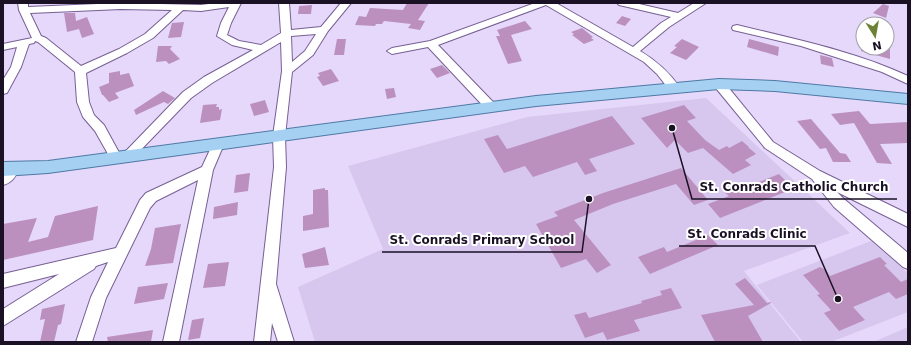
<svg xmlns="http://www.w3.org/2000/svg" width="911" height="345" font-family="'DejaVu Sans',sans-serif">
	<rect width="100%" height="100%" fill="#e6d8fb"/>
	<path fill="#d7c7ee" d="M706 98 850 233 744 271 801 342H315L298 287 383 249 348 166 527 117Z
		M871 241 908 273V312L831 342H803L757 285Z
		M908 327V342H873Z"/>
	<path fill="#bb90bf" d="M407 3H429L418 20 425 21 420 30 408 28 411 24 384 21 382 24H376L375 26 355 25 359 16 366 17 370 8 403 10Z
		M883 4 889 6 886 18 873 13Z
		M312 5 311 14H298L299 6Z
		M64 13H75L76 21 87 17 94 34 82 38 79 29 67 32Z
		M622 16 631 19 625 26 616 23Z
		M525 21 532 29 511 35 522 61 508 64 496 36H500L497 30Z
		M184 22 181 37 168 38 172 23Z
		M582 28 593 37 591 38 594 40 584 44 572 35 574 34 571 32Z
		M337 39H346L344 55H334Z
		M682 39 699 47 686 60 670 53 677 47 674 46Z
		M749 39 779 47 778 56 747 47Z
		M158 46H172L170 49 180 59 169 64 166 61 156 62Z
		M861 48H890V59L861 51Z
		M820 55 832 58 834 67 821 64Z
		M442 65 450 73 437 78 430 69Z
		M331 69 339 81 323 86 317 77 320 76 318 73Z
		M120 71V75L129 73 134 86 115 93 119 98 109 102 103 95H102L99 87 109 83V73Z
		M394 88 396 97 387 99 385 89Z
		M163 91 175 98 168 104 164 102 136 115 134 110Z
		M265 100 269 112 254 116 250 104Z
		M217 104 216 107H219V110L222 109 220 120 200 123 203 105Z
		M684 105 696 118 687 121 705 140 719 150 727 146 729 148 742 141 749 147H748L756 154 745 160 751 165 733 174 703 148 688 153 675 140 667 148 641 118Z
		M859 111 870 124 908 122V143L880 144 892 164 877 163 854 123 840 125 831 114Z
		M612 116 635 144 589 159 597 171 585 175 577 162 533 177 525 166 504 173 484 139 498 135 507 149Z
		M811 119 840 153 846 154 851 162H833L826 148 820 149 797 121Z
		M681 168 708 200 694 205 676 184 613 204 574 220 611 265 597 273 586 259 561 268 536 224 558 216 554 212 603 193Z
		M250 173 248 191 234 193 236 175Z
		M779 174 789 184 785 185 790 190 720 218 708 204 729 196 723 191 737 185 741 189Z
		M325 188V190H328L329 227 303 231V216L313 214V190Z
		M238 202 237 215 213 219 214 207Z
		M98 206 93 240 3 260V224L37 218 28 242 48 237 55 216Z
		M181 224 173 263 145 266 151 249 155 228Z
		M708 235 718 245 650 274 638 257 664 247 667 252Z
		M325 247 329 265 305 268 302 254Z
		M880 257 887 264 884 265 901 282 908 279V294L896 299 889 292 853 307 865 320 839 331 824 313 831 310 817 295 820 294 803 275 820 267 826 270 830 276Z
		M229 262 225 286 203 288 208 264Z
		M745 278 767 303 771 302V303L748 316 763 342H715L701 315 754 305 735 284Z
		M168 283 164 299 134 304 138 287Z
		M671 288 682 308 634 320 640 331 607 340 603 332 585 338 574 315 586 312 589 318 642 303 641 301 662 295 660 291Z
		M65 304 61 324 58 325 54 342H40L45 319 40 320 42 309Z
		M204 318 200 338 188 340 192 320Z
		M153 330 151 342H108L107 337Z"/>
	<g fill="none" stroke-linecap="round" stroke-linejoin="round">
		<g stroke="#765f93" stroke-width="2">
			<path id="minor" d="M18 3H28V7L121 3 201 5 216 3H241L231 23 227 35 239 41 261 45 281 33 279 3H289L291 30 321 27 341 3H351L328 31 313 55 292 72 285 136 286 167 276 284 294 342H278L272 323 270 342H254L274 167 273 136 282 71 281 42 212 83 191 98 132 159 128 161 124 159 122 156 124 153 183 92 204 77 253 50 232 45 217 36 221 23 229 7 201 11 183 10 153 38 127 53 86 73 89 102 94 115 104 125 122 158 120 161 116 163 112 161 95 131 83 117 77 102 75 72 38 42 35 41 34 43 29 44 21 67 7 93 3 94V80L11 67 17 47 3 50V44L32 38 19 10ZM121 9 172 10 145 34 119 49 81 66 46 38 41 36 30 13ZM316 34 305 51 292 62 291 36Z
				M535 3H556L633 47 661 23 671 17 619 5 617 3H635L678 13 694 3H706L669 27 640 51C657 61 670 73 681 89L679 92H671L657 74 644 62 546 5 438 45 495 104 497 107 495 110H487L428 47 392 54 387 51 392 48 430 41Z
				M737 25C794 39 854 51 908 76V84L882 72 801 46 733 30 732 28 733 26Z
				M719 80 723 81 773 142 820 171 908 214V227L837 192 844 199 908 253V269L903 267 834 207 812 179 765 148 715 87 713 84 715 81Z
				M218 139 222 141 224 144 213 170 179 342H163L198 180 156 201 150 208 106 298 92 342H76L91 297 108 262 96 266 94 269 3 326V309L59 274 3 288V274L116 248 140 200 146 193 202 167 214 141Z
				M11 164 16 165C20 175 11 183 3 185V172L6 165Z"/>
		</g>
		<g stroke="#4e79a4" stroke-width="2">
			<path id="major" d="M719 79 775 81 908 94V104L775 91 719 89 536 106 48 173 3 176V162L48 161 536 96Z"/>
		</g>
		<use href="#minor" fill="#fff" fill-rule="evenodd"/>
		<use href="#major" fill="#a6d0f2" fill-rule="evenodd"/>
	</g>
	<path fill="none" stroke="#1a1125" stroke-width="1.5" d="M672 128L692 199H897M838 299L815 246H679M589 199L582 252H382"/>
	<g fill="#1a1125" stroke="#fff" stroke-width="1.5">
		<circle cx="672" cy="128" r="4"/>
		<circle cx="838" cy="299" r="4"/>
		<circle cx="589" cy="199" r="4"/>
	</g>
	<g font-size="12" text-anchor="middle" font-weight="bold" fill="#1a1125" stroke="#fff" stroke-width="4" stroke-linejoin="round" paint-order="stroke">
		<text x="794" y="191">St. Conrads Catholic Church</text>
		<text x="747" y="238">St. Conrads Clinic</text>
		<text x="482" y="244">St. Conrads Primary School</text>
	</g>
	<rect width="911" height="345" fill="none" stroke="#1a1125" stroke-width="8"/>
	<g transform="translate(875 36) rotate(169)"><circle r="19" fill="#ffffff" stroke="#a3a0a8"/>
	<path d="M0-3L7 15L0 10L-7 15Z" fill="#6c8335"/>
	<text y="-6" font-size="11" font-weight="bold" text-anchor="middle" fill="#1a1125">N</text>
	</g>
</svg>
